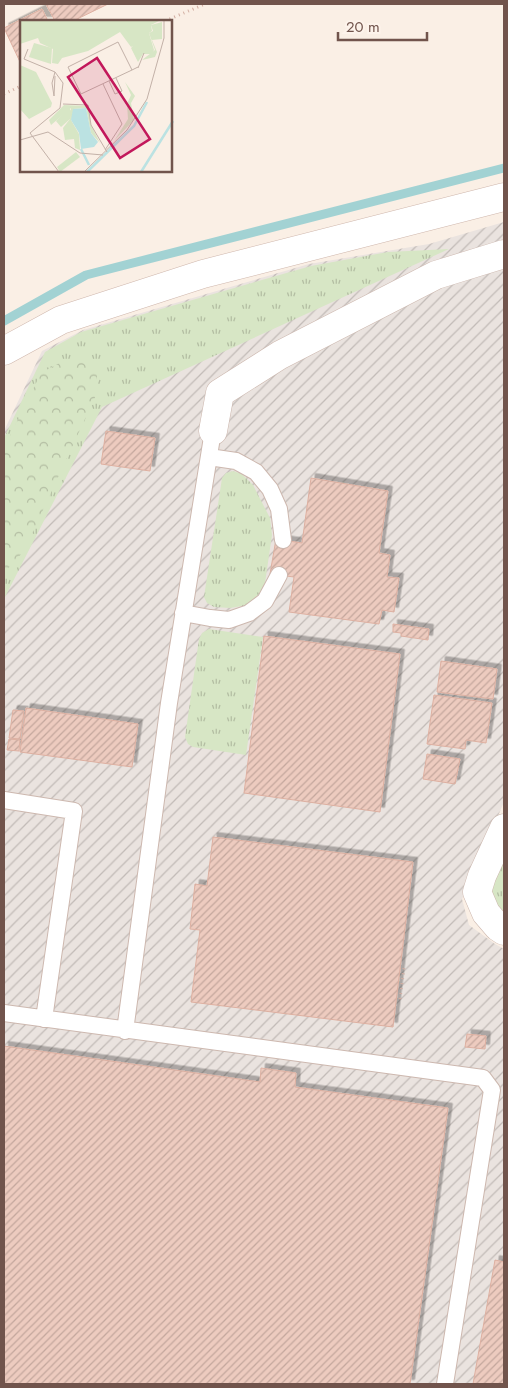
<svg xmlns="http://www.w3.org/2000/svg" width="508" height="1388" font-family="Jost,sans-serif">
	<defs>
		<pattern id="industrial-furrows" width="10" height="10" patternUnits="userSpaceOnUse" patternTransform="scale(1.25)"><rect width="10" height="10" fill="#eae3df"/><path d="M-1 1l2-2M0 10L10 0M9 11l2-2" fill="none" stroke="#c2bbb7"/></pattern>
		<pattern id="grass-tufts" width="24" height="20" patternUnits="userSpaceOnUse" patternTransform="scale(1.25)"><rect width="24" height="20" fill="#d7e6c5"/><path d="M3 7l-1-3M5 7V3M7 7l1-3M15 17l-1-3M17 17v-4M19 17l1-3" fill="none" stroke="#b3bda2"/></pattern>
		<pattern id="forest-crowns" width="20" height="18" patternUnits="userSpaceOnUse" patternTransform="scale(1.25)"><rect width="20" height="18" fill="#d7e6c5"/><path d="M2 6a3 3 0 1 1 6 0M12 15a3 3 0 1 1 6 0" fill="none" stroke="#b3bda2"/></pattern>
		<pattern id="building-hatch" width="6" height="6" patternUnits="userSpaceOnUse" patternTransform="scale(1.25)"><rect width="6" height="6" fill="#edcbbf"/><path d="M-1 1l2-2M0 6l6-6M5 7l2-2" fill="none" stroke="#c4a79d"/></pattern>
		<filter id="shadow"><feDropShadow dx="4.5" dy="-4.5" stdDeviation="0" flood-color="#0004"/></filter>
	</defs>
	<rect width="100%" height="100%" fill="#faefe5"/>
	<path fill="url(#industrial-furrows)" d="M504 222V802L462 899 469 925 495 944 504 949V1384H4V431L42 351 83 330 309 264 429 244Z"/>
	<path fill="url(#grass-tufts)" d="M449 249 102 407 4 599V438L45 352 81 332 311 266 388 252Z
		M233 471 242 474 253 485 270 518 272 535 265 583 259 594 248 605 230 608 214 607 207 603 204 597 222 478 226 473Z
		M209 629 263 637 246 755 193 747 188 744 185 737 199 639 202 633Z
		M504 849V921L493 903 490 881Z"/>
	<path fill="url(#forest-crowns)" d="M63 361H81L97 372V393L24 551 4 573V448L41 373Z"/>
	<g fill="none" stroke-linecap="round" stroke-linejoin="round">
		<path stroke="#a2d2d3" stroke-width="9" d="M4 321 86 275 504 168"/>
	</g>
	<path fill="url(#building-hatch)" stroke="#deb0a1" filter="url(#shadow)" d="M46 4H108L73 21H55Z
		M42 9 48 21H21V64L4 28Z
		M106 431 155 438 150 471 101 464Z
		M311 478 388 491 379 553 390 555 387 577 399 578 394 612 382 610 379 624 289 612 294 577 270 574 276 539 302 543Z
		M393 624 429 629 428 640 401 636V633L393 632Z
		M264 636 400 654 380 812 244 793Z
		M441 661 497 669 493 699 437 692Z
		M434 695 492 703 486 743 466 740 465 749 427 744Z
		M26 708 138 724 132 767 20 752Z
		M13 710 24 711 20 739 9 738Z
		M9 739 20 740 19 751 7 750Z
		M427 754 460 759 455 784 423 779Z
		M213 837 413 862 393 1027 191 1002 200 930 190 929 195 884 207 886Z
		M467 1034 486 1036 485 1049 465 1047Z
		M4 1046 260 1082 261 1068 296 1073 295 1087 448 1108 410 1384H4Z
		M495 1260 504 1262V1384H473Z"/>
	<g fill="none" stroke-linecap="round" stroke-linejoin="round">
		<g stroke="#cdb8af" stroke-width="18">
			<path id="lane" d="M209 457 236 461 256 472 270 489 279 509 283 540
				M183 613 210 618 229 620 249 613 265 601 279 575
				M4 800 74 811 44 1019
				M4 1013 483 1078 492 1090 445 1384
				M125 1031 169 703 213 431"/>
		</g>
		<g stroke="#cdb8af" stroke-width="29">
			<path id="street" d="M213 431 220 393 280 355 436 275 504 254
				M504 828 482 876 477 892 486 913 498 927 504 931"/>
		</g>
		<g stroke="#cfb7ad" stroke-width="29">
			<path id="secondary" d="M4 351 61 320 203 274 504 197"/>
		</g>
		<path stroke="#d2aea2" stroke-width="3" stroke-dasharray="1 4" stroke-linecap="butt" d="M165 21 205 4
			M4 94 21 86
			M400 999 404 968H400"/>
		<use href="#lane" stroke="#fff" stroke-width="16"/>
		<use href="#street" stroke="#fff" stroke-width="28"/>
		<use href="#secondary" stroke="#fff" stroke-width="28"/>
	</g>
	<g transform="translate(20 20)">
		<rect width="152" height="152" fill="#faefe5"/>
		<path d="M142 2V19L132 20 137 32 135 37 122 40 135 30 129 13 133 11 131 5ZM105 62 115 76 111 83 114 100 94 121 108 99 107 84 111 75ZM44 85 68 86 71 105 80 123 71 113 66 88 53 89 54 95 51 100 59 114 60 130 55 128 54 119 45 120 43 108 50 99 51 88 31 105 29 100Z" fill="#d7e6c5"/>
		<path d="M0 0H141L131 5 132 11 129 13 134 30 132 34H123L118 42 111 28 113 26 111 27 100 12 68 31 42 38 38 44 32 43 33 29 20 23 18 18 0 24ZM49 88 52 92 50 99 41 107 36 101ZM56 132 60 137 40 152 37 147Z" fill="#d7e6c5"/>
		<path d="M14 23 32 28 31 44 9 37ZM0 45 16 52 32 83 31 87 9 99 0 89Z" fill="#d7e6c5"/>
		<path d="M66 88 71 113 78 122 74 127 61 129 59 113 51 100 53 89Z" fill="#bbe2e2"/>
		<path fill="none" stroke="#bbe2e2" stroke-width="2.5" d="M61 129 69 145M67 152 114 106 127 82M121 152 153 101"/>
		<path fill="none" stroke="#c3b1a8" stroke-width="1" d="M8 29 4 39 35 52 43 63 40 88 10 113 39 152M118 48 124 33M112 50 98 22 48 47 61 74 112 50 118 47M35 56 34 76 32 63 35 52M89 61 95 74 102 71 96 58M83 64 102 104 85 130M43 84 68 85 71 105 87 132M0 120 28 112 60 133 83 135M64 152 107 110 127 79 144 18V0"/>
		<path fill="#c2185b" fill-opacity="0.15" stroke="#c2185b" stroke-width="2.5" d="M77 38 130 119 100 138 48 57Z"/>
		<rect width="152" height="152" fill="none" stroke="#71544c" stroke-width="2.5"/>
	</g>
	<rect width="508" height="1388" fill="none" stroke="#71544c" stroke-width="10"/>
	<path d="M338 32v8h89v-8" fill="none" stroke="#71544c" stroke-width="2.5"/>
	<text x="346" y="32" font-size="15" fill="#71544c" stroke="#fdf3eb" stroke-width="4" paint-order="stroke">20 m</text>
</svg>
